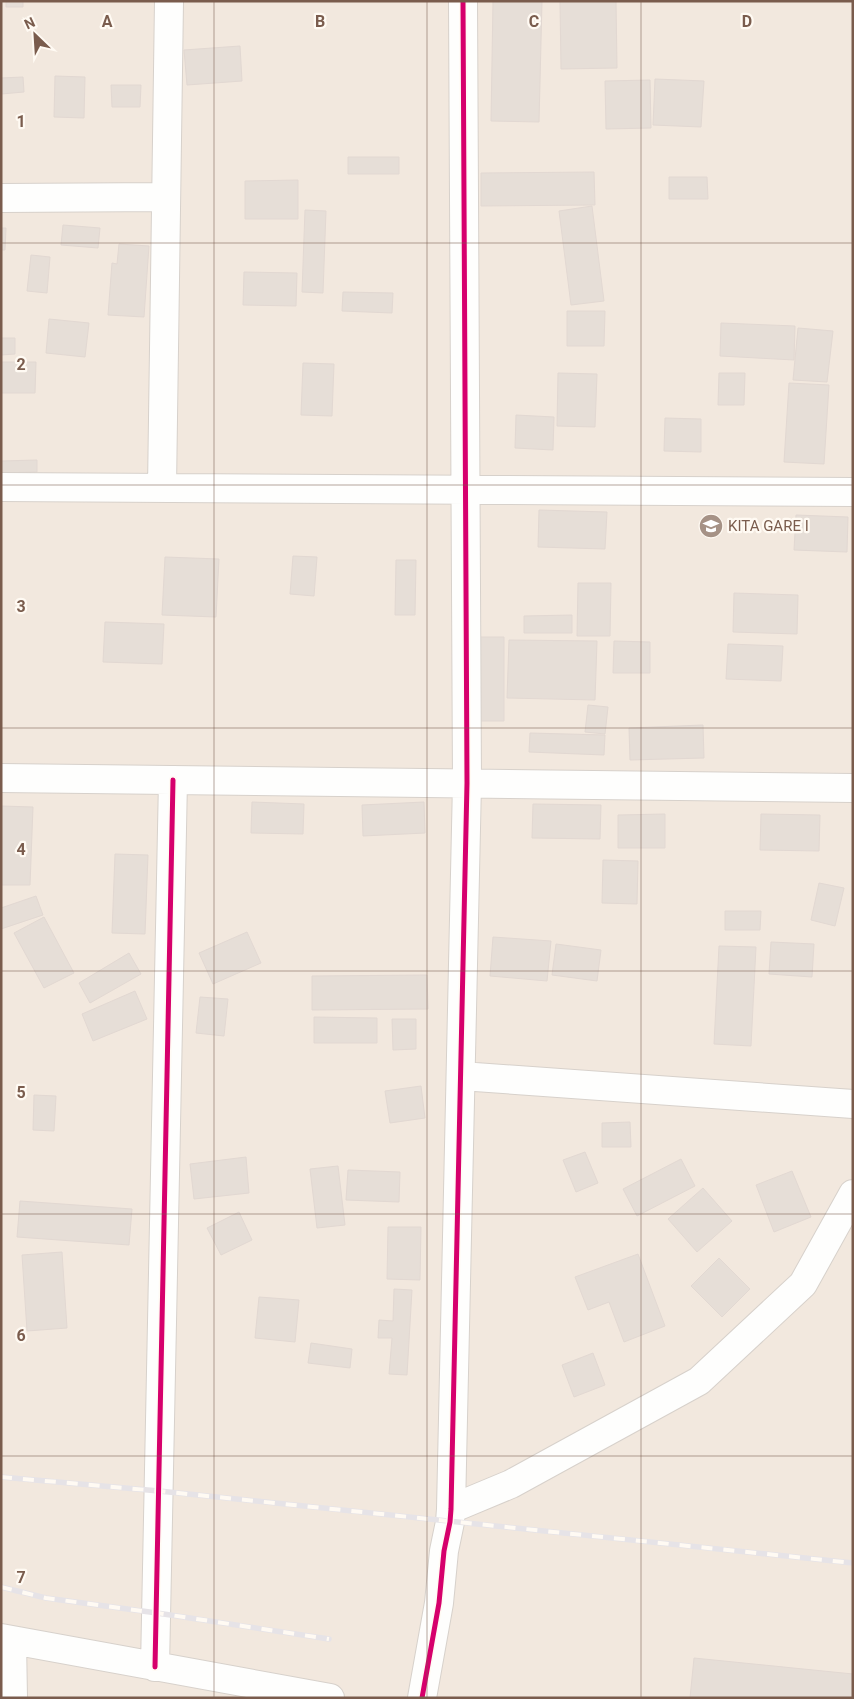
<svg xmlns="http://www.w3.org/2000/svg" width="854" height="1699" font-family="Roboto,sans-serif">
	<rect width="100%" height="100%" fill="#f9f5f0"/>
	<path fill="#f2e8de" d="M1 1H853V1698H1Z"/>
	<path fill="#e6ded7" stroke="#e2d8d2" d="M6 1H23V7H6Z
		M493 1H542L539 122 491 121Z
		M560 1H616L617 68 561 69Z
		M240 46 242 81 187 85 184 50Z
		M55 76 85 77 84 118 54 117Z
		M23 77 24 92 1 94V78Z
		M655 79 704 81 701 127 653 125Z
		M650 80 651 128 606 129 605 81Z
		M111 85H141L140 107H112Z
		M348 157H399V174H348Z
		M594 172 595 205 481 206V173Z
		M669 177H707L708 199H669Z
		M298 180V219H245V181Z
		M592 206 604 301 571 305 559 211Z
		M305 210 326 211 323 293 302 292Z
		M63 225 100 228 98 248 61 245Z
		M1 228H6L5 250H1Z
		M119 244 149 246 144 317 108 315 112 263 117 264Z
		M31 255 50 257 47 293 27 291Z
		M244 272 297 273 296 306 243 305Z
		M343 292 393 293 392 313 342 311Z
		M567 311H605L604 346H567Z
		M49 319 89 323 85 357 46 353Z
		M721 323 795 326 794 360 720 356Z
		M798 328 833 331 827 382 793 380Z
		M1 338H15V354L1 355Z
		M1 362H36L35 393H1Z
		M303 363 334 364 332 416 301 415Z
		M558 373 597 374 595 427 557 426Z
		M719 373H745L744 405H718Z
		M789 383 829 385 824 464 784 462Z
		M516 415 554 417 553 450 515 448Z
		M665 418 701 419V452L664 451Z
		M37 460V472L1 473V461Z
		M539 510 607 512 605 549 538 547Z
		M796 515 848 517 847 552 794 550Z
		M293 556 317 557 314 596 290 594Z
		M165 557 219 559 216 617 162 615Z
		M396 560H416L415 615H395Z
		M578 583H611L610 636H577Z
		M734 593 798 595 797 634 733 632Z
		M572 615V633H524V616Z
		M105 622 164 624 162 664 103 662Z
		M478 637H504V721H478Z
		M509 640 597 641 595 700 507 698Z
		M614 641 650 642V673H613Z
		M728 644 783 646 781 681 726 679Z
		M588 705 608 707 605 734 585 732Z
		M703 725 704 758 630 760 629 728Z
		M530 733 605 735 604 755 529 752Z
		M252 802 304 804 303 834 251 833Z
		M424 802 425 833 363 836 362 805Z
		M533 804 601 805 600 839 532 838Z
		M1 806 33 807 30 885H1Z
		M665 814V848H618V815Z
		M761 814 820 815 819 851 760 850Z
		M115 854 148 855 145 934 112 933Z
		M603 860 638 861 637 904 602 903Z
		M819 883 844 888 835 926 811 920Z
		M36 896 43 915 1 929V908Z
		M725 911H761L760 930H725Z
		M44 917 74 973 44 988 14 933Z
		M247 932 261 963 213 984 199 953Z
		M493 937 551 941 547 981 490 976Z
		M771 942 814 944 812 977 769 974Z
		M556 944 601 950 597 981 552 975Z
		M719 946 756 947 751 1046 714 1044Z
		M129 953 141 974 90 1003 79 983Z
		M427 975 428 1009 312 1010V976Z
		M135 991 147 1019 93 1041 82 1014Z
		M200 997 228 999 224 1036 196 1033Z
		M314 1017 377 1018V1043H314Z
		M392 1019H416V1049L393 1050Z
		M421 1086 425 1118 390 1123 385 1091Z
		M34 1095 56 1096 54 1131 33 1130Z
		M630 1122 631 1147H602V1123Z
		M585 1152 598 1183 576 1192 563 1160Z
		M246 1157 249 1193 194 1199 190 1164Z
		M681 1159 695 1186 637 1216 623 1189Z
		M338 1166 345 1225 317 1228 310 1169Z
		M348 1170 400 1172 399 1202 346 1200Z
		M792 1171 811 1217 774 1232 756 1185Z
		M703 1188 732 1221 697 1252 668 1219Z
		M20 1201 132 1209 129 1245 17 1237Z
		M239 1212 252 1240 221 1255 207 1228Z
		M388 1227H421L420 1280 387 1279Z
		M62 1252 67 1328 27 1331 22 1255Z
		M638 1254 665 1326 624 1342 609 1302 588 1310 575 1277Z
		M719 1258 750 1289 722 1317 691 1286Z
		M394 1289 412 1290 407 1375 389 1374 392 1338H378L379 1320 393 1321Z
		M259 1297 299 1300 295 1342 255 1338Z
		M311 1343 352 1349 350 1368 308 1363Z
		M593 1353 605 1385 574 1397 562 1365Z
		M694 1658 853 1674V1698H690Z"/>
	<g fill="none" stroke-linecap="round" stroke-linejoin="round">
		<g stroke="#d7d1cb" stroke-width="30">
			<path id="minor" d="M1 198 166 197
				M1 487 853 492
				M162 488 169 1
				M1 778 853 788
				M461 1076 853 1104
				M451 1509 511 1484 699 1381 803 1284 853 1194
				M1 1638 330 1698
				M12 1641 13 1698
				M155 1667 173 780
				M422 1698 439 1603 444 1551 450 1522 451 1509 467 783 463 1"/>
		</g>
		<use href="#minor" stroke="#fefefd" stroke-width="28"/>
		<g stroke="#e6e3e7" stroke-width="5.5">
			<path id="rail" d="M1 1477 159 1491 853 1563
				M1 1587 46 1598 157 1613 329 1639"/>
		</g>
		<use href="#rail" stroke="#fffaf3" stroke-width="4" stroke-dasharray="11" stroke-linecap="butt"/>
		<g stroke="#fffaf3" stroke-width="8">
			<path id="cycleway" d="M155 1667 173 780
				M422 1698 439 1603 444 1551 450 1522 451 1509 467 783 463 1"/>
		</g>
		<use href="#cycleway" stroke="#d6006c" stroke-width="5"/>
	</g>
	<path fill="none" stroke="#7a5c4d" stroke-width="1" stroke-opacity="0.55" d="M214 1V1698M427 1V1698M641 1V1698M1 243H853M1 485H853M1 728H853M1 971H853M1 1214H853M1 1456H853"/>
	<defs>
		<g id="school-disc" transform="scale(1.25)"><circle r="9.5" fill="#a69286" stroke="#fffaf3"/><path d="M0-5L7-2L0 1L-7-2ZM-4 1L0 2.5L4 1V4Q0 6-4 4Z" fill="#fff"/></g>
	</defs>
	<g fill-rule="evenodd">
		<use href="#school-disc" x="711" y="526"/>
	</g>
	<g text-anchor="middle" stroke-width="4.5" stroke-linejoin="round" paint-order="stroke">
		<g font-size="15" fill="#7a5c4d" stroke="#fffaf3" text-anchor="start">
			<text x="728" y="531">KITA GARE I</text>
		</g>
	</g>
	<g font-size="16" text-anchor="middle" font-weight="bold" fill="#7a5c4d" stroke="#fffaf3" stroke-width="4.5" stroke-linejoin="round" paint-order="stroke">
		<text x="107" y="27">A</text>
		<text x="320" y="27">B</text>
		<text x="534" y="27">C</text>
		<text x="747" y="27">D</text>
		<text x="21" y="127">1</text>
		<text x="21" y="370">2</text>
		<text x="21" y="612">3</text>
		<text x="21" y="855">4</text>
		<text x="21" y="1098">5</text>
		<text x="21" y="1341">6</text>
		<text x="21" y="1583">7</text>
	</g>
	<rect width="854" height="1699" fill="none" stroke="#7a5c4d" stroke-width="5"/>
	<g transform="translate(35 35) rotate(335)" stroke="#fffaf3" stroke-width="4" paint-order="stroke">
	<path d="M0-4L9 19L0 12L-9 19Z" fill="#7a5c4d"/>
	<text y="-8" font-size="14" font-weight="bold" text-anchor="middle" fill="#7a5c4d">N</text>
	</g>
</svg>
